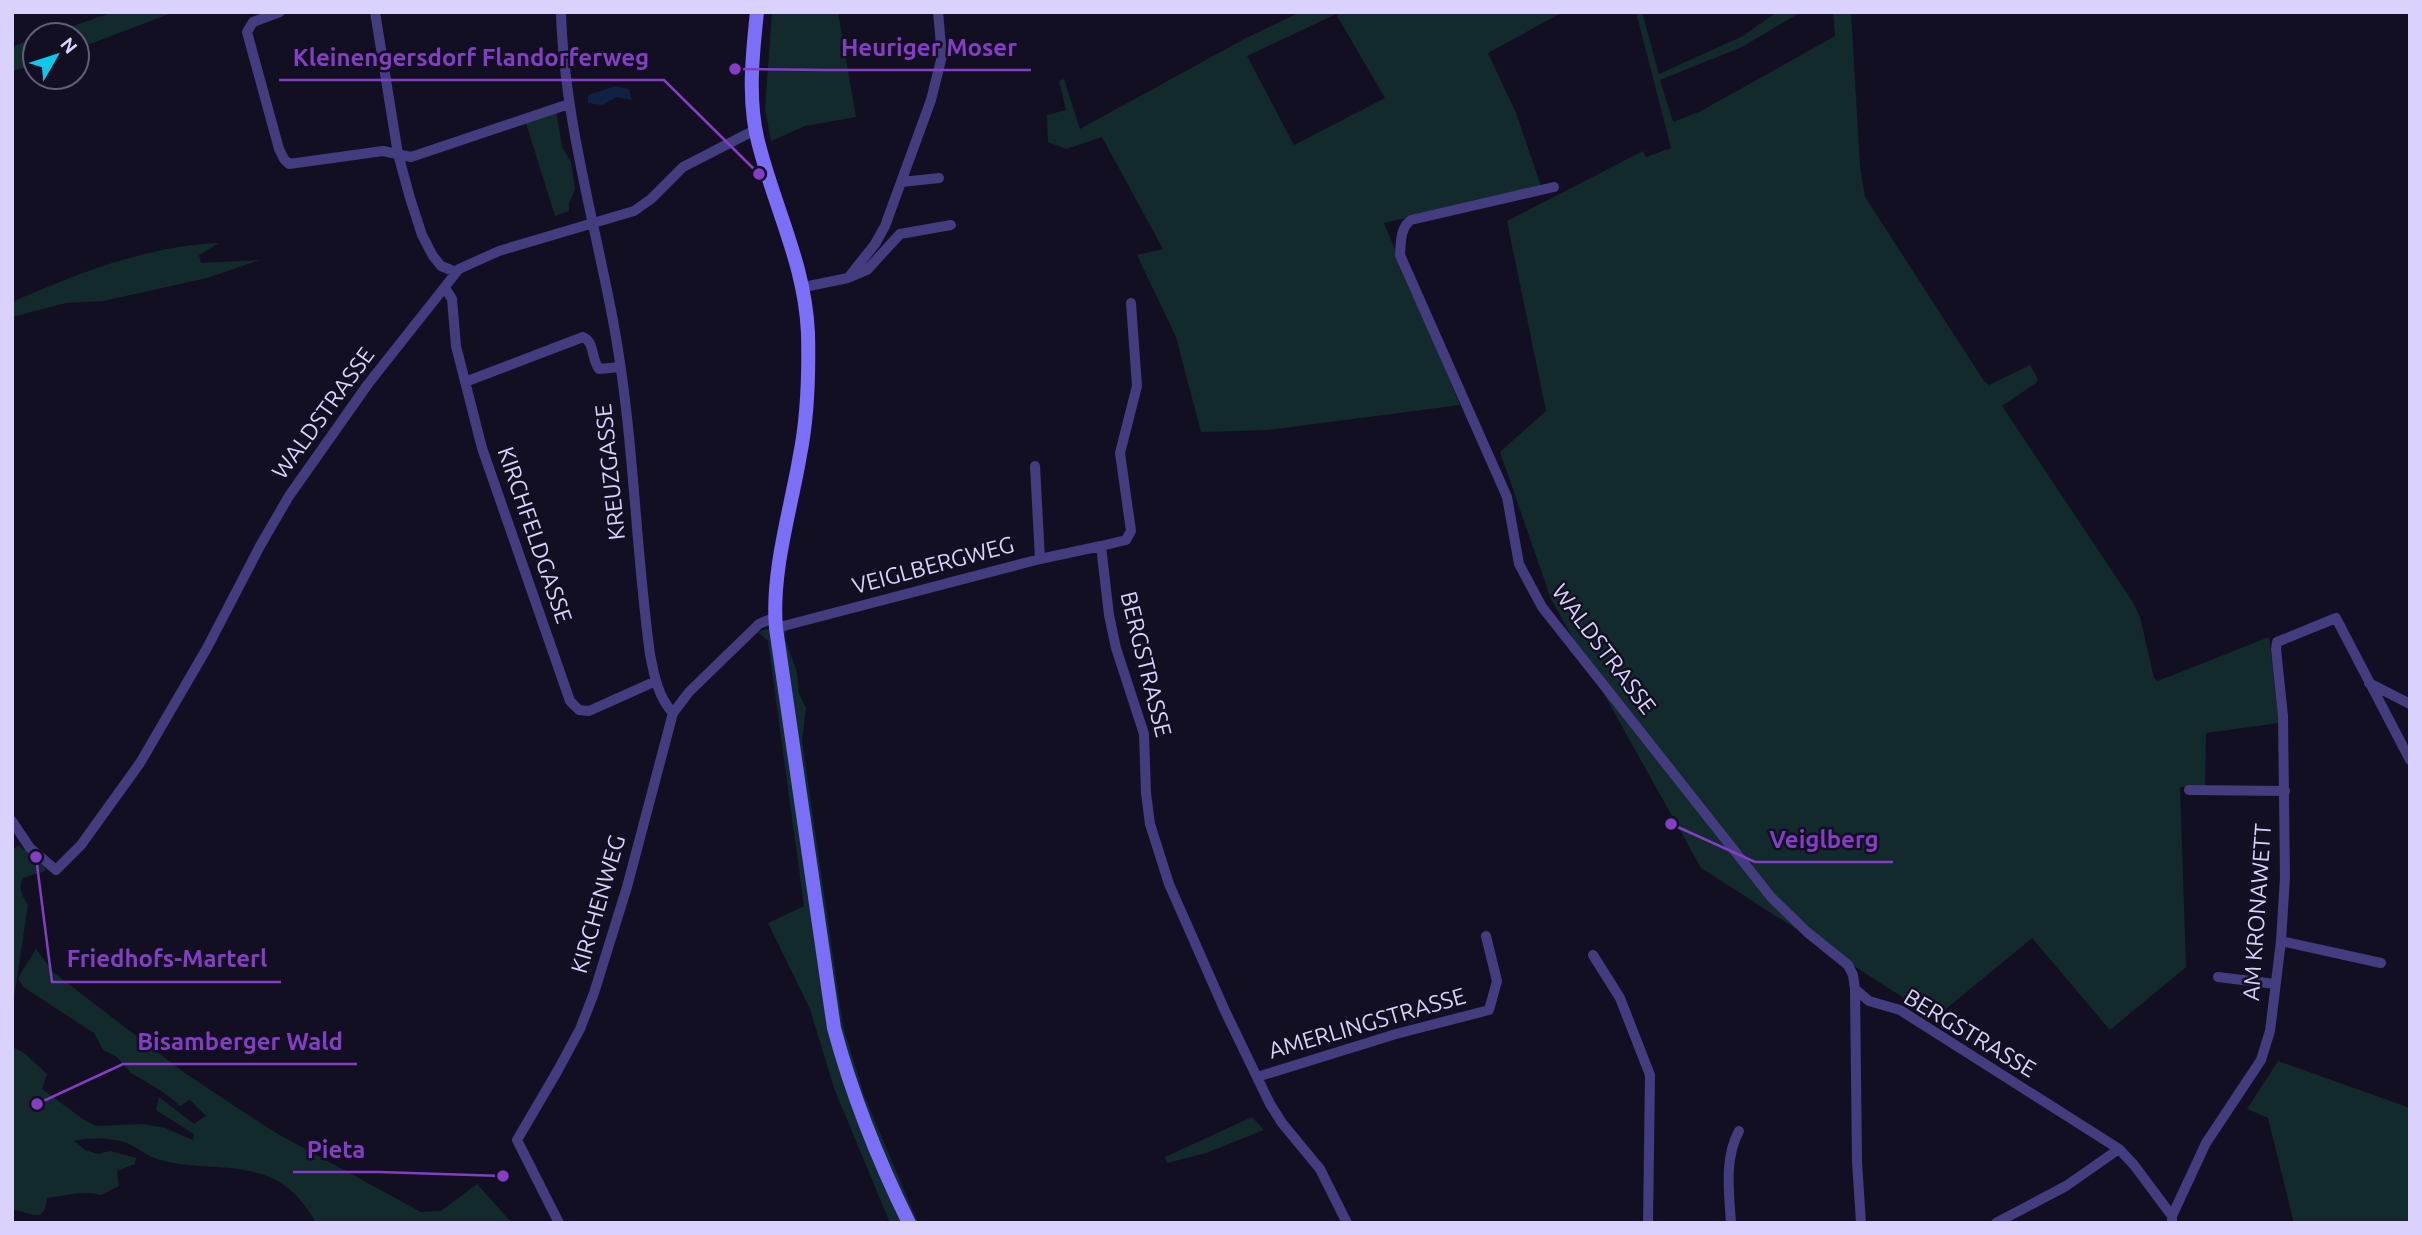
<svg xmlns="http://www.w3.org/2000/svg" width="2422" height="1235" font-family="Ubuntu,sans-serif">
	<rect width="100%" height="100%" fill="#130f22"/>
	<path fill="#122a2b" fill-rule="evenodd" d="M113 12 169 14 77 49V35H48Z
		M772 12H838L856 117 805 126 771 141 765 109Z
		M1300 12H1563L1488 53 1516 113 1541 186 1384 223 1460 405 1268 430 1201 432 1176 337 1137 255 1163 249 1102 137 1066 149 1048 142 1047 115 1066 110 1059 81 1064 79 1080 129 1246 38ZM1336 14 1385 98 1294 145 1247 56Z
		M1636 12H1642L1659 74 1743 36 1777 12H1801L1742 47 1660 80 1673 122 1701 111 1835 36 1833 12H1851L1860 166 1865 197 1984 381 1989 385 2030 365 2038 379 2036 383 2002 406 2132 601 2140 617 2154 678 2157 681 2171 676 2269 637 2279 723 2206 733 2205 787H2180L2186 967 2110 1030 2032 938 1935 1018 1701 868 1551 599 1500 452 1546 411 1507 221 1643 151 1646 157 1671 148Z
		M35 38V65L12 71V47Z
		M556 109 562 147 571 162 575 190 569 203V211L555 216 525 120Z
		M219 243 199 255 201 263 260 260 207 278 103 301 66 303 12 317V302C79 273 146 246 219 243Z
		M786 623 787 630 784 636 797 672 799 694 806 708 802 740 843 1026 864 1095 918 1223H890L834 1088 810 1009 768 923 804 906 768 641 758 632Z
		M19 845 45 868V871L23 878C18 889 22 895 28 905L12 1011V850Z
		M36 949 53 972 182 1071 239 1109 276 1133 421 1212 441 1211 477 1184 512 1223H316C305 1203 289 1184 267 1176 233 1163 195 1170 160 1160 148 1157 138 1148 127 1143 113 1138 88 1137 74 1141L85 1150 98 1154 110 1151 136 1158 135 1164 117 1171 119 1186 101 1195C83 1190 65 1196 47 1198L45 1209 40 1215C29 1216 23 1210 12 1210V1047L23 1052 47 1074 42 1089 83 1119 96 1126 144 1124 165 1128 193 1140 194 1134 156 1110 159 1097 194 1124 206 1116 190 1100 180 1106 163 1092 131 1073 117 1057 103 1050 94 1033 23 987 18 978Z
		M2278 1061 2410 1108V1223H2294L2268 1118 2247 1109Z
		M1252 1117 1264 1130 1206 1153 1167 1163 1165 1157Z"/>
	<path fill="#102144" d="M615 86 629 89 632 100 617 97 602 105 588 103V95Z"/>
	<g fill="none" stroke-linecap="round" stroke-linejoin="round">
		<path stroke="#433c7e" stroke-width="10" d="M280 12 253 22 247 32 279 149 284 159 289 164 383 151 411 157 569 104
			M375 12 398 154 410 198 422 235 433 256 441 266 456 272
			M561 12C564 119 595 222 614 326 634 435 635 545 650 654 654 675 658 697 673 713
			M902 182 939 178
			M1554 187 1411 220C1400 228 1401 242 1400 255L1507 497 1519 564 1542 607 1771 897 1807 932 1848 965 1853 975 1855 989 1857 1162 1861 1223
			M848 278 867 270 900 234 951 225
			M804 287 848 278 875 244 885 226 931 100 942 56 938 12
			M445 288 452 299 456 346 482 448 570 701 579 710 589 711 656 681
			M1131 303 1137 386 1120 453 1131 531 1126 540 1101 546 1109 615 1116 648 1144 734 1146 793 1150 824 1169 884 1225 1011 1270 1104 1282 1123 1320 1169 1347 1223
			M465 382 583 337C595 342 591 359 599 369L620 367
			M1035 466 1040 559
			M776 628 1040 559 1101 546
			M2369 683 2410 704
			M2189 790 2285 791
			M12 821 30 848 56 870 81 845 140 763 207 648 260 546 289 496 368 384 459 269 499 251 634 211 651 199 683 167 755 130
			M2281 941 2381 963
			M1593 955 1620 998 1650 1075 1648 1223
			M2218 977 2275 984
			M1855 989 1869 1001 1900 1010 2119 1149 2134 1165 2172 1216
			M1257 1077 1396 1034 1489 1010 1497 981 1486 936
			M559 1223 517 1140 558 1070 580 1029 594 993 627 887 673 713 689 692 759 624 775 617
			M1731 1223C1729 1193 1724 1158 1739 1131
			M1996 1223 2066 1186 2119 1149
			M2172 1223V1216L2206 1143 2261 1060 2270 1031 2281 941 2285 877 2283 716 2276 649 2277 642 2336 618 2410 760"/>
		<path stroke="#7b6ef7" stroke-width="14" d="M757 12C752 58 747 105 760 149 777 213 805 266 808 333 809 374 808 415 800 455 791 509 771 572 776 628L834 1028C852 1095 878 1160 909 1223"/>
	</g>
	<g text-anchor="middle" stroke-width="5" stroke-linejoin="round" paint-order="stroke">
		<g font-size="23" fill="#dad2fd" stroke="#130f22">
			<text transform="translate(323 413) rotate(-54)" y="8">WALDSTRASSE</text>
			<text transform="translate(610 472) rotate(-96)" y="8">KREUZGASSE</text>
			<text transform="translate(535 535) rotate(71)" y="8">KIRCHFELDGASSE</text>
			<text transform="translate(933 565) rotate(-15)" y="8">VEIGLBERGWEG</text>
			<text transform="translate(1604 649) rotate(53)" y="8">WALDSTRASSE</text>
			<text transform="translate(1146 664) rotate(76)" y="8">BERGSTRASSE</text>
			<text transform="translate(598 904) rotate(-74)" y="8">KIRCHENWEG</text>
			<text transform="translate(2257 912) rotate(-86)" y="8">AM KRONAWETT</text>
			<text transform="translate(1367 1023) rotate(-16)" y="8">AMERLINGSTRASSE</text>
			<text transform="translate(1970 1033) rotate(31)" y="8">BERGSTRASSE</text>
		</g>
	</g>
	<path fill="none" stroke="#843dc5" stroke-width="2.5" d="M735 69L827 70H1031M759 174L664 80H279M1671 824L1755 862H1893M36 857L52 982H281M37 1104L123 1064H357M503 1176L379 1172H293"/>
	<g fill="#843dc5" stroke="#130f22" stroke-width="2.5">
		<circle cx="735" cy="69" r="7"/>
		<circle cx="759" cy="174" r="7"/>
		<circle cx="1671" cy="824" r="7"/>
		<circle cx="36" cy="857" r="7"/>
		<circle cx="37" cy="1104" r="7"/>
		<circle cx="503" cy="1176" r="7"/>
	</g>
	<g font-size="24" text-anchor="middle" font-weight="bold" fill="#843dc5" stroke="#130f22" stroke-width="5" stroke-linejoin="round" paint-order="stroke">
		<text x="929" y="56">Heuriger Moser</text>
		<text x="471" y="66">Kleinengersdorf Flandorferweg</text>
		<text x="1824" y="848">Veiglberg</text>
		<text x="167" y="967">Friedhofs-Marterl</text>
		<text x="240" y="1050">Bisamberger Wald</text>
		<text x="336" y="1158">Pieta</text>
	</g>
	<rect width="2422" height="1235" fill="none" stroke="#dad2fd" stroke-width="28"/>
	<g transform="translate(56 56) rotate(51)"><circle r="33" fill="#130f22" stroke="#635d7a" stroke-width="2"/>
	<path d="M0-5L12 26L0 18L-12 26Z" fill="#0dc8ed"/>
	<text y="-10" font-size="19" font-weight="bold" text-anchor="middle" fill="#dad2fd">N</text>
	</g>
</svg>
